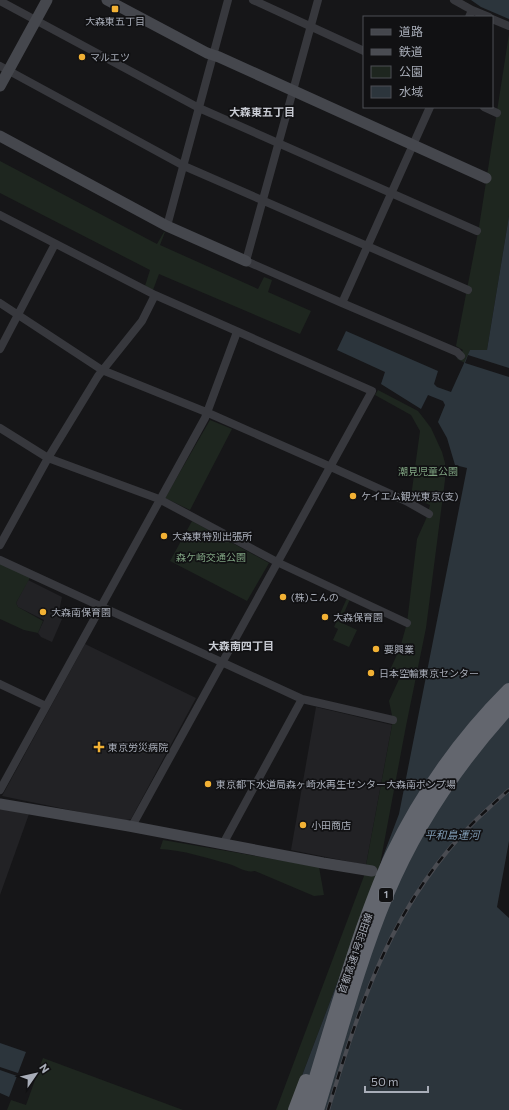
<svg xmlns="http://www.w3.org/2000/svg" width="509" height="1110" font-family="Commissioner,'Noto Sans JP',sans-serif">
	<rect width="100%" height="100%" fill="#161618"/>
	<path fill="#222225" d="M28 580 62 597 58 616 62 619 52 642 41 637 38 633 44 620 18 607 16 603Z
		M85 644 196 698 131 819 123 821 2 796Z
		M316 707 392 725 366 865 291 850Z
		M0 809 29 814 0 895Z"/>
	<path fill="#1e261f" d="M509 34V216L487 350H470L465 363 457 359 463 350 456 346 479 227Z
		M0 161 157 244 164 232H165L160 245 258 289 264 277 272 280 268 292 311 311 300 334 159 274 153 290 145 286 150 270 0 193Z
		M378 390 418 411 425 420 431 428 442 452 445 463V480L426 628 406 726 378 875 289 1110H276L364 876 393 720 389 701 401 675 390 670 400 648 407 623 417 539 426 519 430 505 411 497 420 431 411 415 375 395Z
		M210 420 232 429 190 510 165 498Z
		M192 521 269 563 247 601 170 561Z
		M0 560 32 574 16 603 18 607 43 621 38 633 24 630 0 619Z
		M347 598 350 599 340 622 357 630 349 647 333 640 338 629 334 627Z
		M163 840 319 867 324 895 314 896 255 871C245 873 239 867 229 864 207 858 183 850 160 849Z
		M43 1058 183 1110H7L11 1100 26 1105Z"/>
	<path fill="#2c353c" d="M471 0H509V19L481 7Z
		M509 216V841L497 907 509 918V1110H289L378 875 382 859 399 814 467 468 455 465 447 438 438 422 445 405 443 401 428 395 421 409 381 384 385 372 337 350 346 331 438 371 434 384 437 387 451 392 470 350H487Z
		M0 1043 26 1052 18 1073 0 1067Z
		M0 1070 17 1076 9 1097 0 1093Z"/>
	<path fill="#161618" d="M468 355 509 368V377L465 363Z"/>
	<g fill="none" stroke-linecap="round" stroke-linejoin="round">
		<path stroke="#37383d" stroke-width="8" d="M253 0 364 51
			M318 0 246 261 342 303 457 352 461 356
			M454 0 472 10 469 17
			M0 1 199 108 477 231
			M472 10 489 17
			M492 19 509 26
			M0 66 184 166 468 290
			M484 107 497 113
			M0 215 155 295 372 391 132 826
			M167 226 228 0
			M0 303 102 370 206 412 331 467 406 501 429 514
			M342 303 430 107
			M0 349 55 244
			M0 428 48 458 159 499 279 563 407 623
			M0 545 48 458 98 376 142 321 155 295
			M0 560 302 699 393 720
			M0 684 46 706
			M0 790 205 418 237 332
			M223 844 302 699"/>
		<path stroke="#45474d" stroke-width="11" d="M107 0 207 53 219 57 486 178
			M0 86 47 0
			M0 136 167 226 246 261
			M0 804 129 826 323 863 372 871"/>
		<path stroke="#63666e" stroke-width="14" d="M295 1110 306 1081
			M306 1110C325 1049 342 988 363 928 372 903 381 878 392 855 421 795 462 737 509 690
			M317 1110C339 1038 358 963 387 894 416 825 459 762 509 707"/>
		<g stroke="#4a4c52" stroke-width="4">
			<path id="rail" d="M328 1110C361 1001 393 901 477 819 488 809 498 799 509 790"/>
		</g>
		<use href="#rail" stroke="#111113" stroke-width="2.5" stroke-dasharray="8" stroke-linecap="butt"/>
	</g>
	<g fill="#f2b134" stroke="#111113" stroke-width="1.5">
		<rect x="111" y="5" width="8" height="8" rx="2"/>
		<circle cx="82" cy="57" r="4"/>
		<circle cx="353" cy="496" r="4"/>
		<circle cx="164" cy="536" r="4"/>
		<circle cx="283" cy="597" r="4"/>
		<circle cx="43" cy="612" r="4"/>
		<circle cx="325" cy="617" r="4"/>
		<circle cx="376" cy="649" r="4"/>
		<circle cx="371" cy="673" r="4"/>
		<path d="M97 741h4v4h4v4h-4v4h-4v-4h-4v-4h4z"/>
		<circle cx="208" cy="784" r="4"/>
		<circle cx="303" cy="825" r="4"/>
	</g>
	<g text-anchor="middle" stroke-width="3.5" stroke-linejoin="round" paint-order="stroke">
		<rect fill="#111113" stroke="#7b7e86" stroke-width="1" x="379" y="888" width="14" height="14" rx="3"/>
		<g font-size="9" font-weight="bold" fill="#a8adb8">
			<text x="386" y="898">1</text>
		</g>
		<g font-size="10" fill="#a8adb8" stroke="#111113" text-anchor="start">
			<text x="115" y="25" text-anchor="middle">大森東五丁目</text>
			<text x="90" y="61">マルエツ</text>
			<text x="361" y="500">ケイエム観光東京(支)</text>
			<text x="172" y="540">大森東特別出張所</text>
			<text x="291" y="601">(株)こんの</text>
			<text x="51" y="616">大森南保育園</text>
			<text x="333" y="621">大森保育園</text>
			<text x="384" y="653">要興業</text>
			<text x="379" y="677">日本空輸東京センター</text>
			<text x="108" y="751">東京労災病院</text>
			<text x="216" y="788">東京都下水道局森ヶ崎水再生センター大森南ポンプ場</text>
			<text x="311" y="829">小田商店</text>
		</g>
		<g font-size="10" fill="#7fa381" stroke="#111113">
			<text x="428" y="475">潮見児童公園</text>
			<text x="211" y="561">森ケ崎交通公園</text>
		</g>
		<g font-size="10" fill="#a8adb8" stroke="#111113">
			<text transform="translate(355 953) rotate(-71)" y="4">首都高速1号羽田線</text>
		</g>
		<g font-size="11" font-weight="bold" fill="#c9ccd4" stroke="#111113">
			<text x="262" y="116">大森東五丁目</text>
			<text x="241" y="650">大森南四丁目</text>
		</g>
		<g font-size="11" font-style="italic" fill="#7f9bb3" stroke="#111113">
			<text x="452" y="839">平和島運河</text>
		</g>
	</g>
	<rect x="363" y="16" width="130" height="92" fill="#111113" stroke="#4d4f55"/>
	<rect x="371" y="29" width="20" height="6" fill="#45474d" stroke="#4d4f55"/>
	<text x="399" y="36" font-size="12" fill="#a8adb8">道路</text>
	<rect x="371" y="49" width="20" height="6" fill="#4a4c52" stroke="#4d4f55"/>
	<text x="399" y="56" font-size="12" fill="#a8adb8">鉄道</text>
	<rect x="371" y="66" width="20" height="12" fill="#1e261f" stroke="#4d4f55"/>
	<text x="399" y="76" font-size="12" fill="#a8adb8">公園</text>
	<rect x="371" y="86" width="20" height="12" fill="#2c353c" stroke="#4d4f55"/>
	<text x="399" y="96" font-size="12" fill="#a8adb8">水域</text>
	<g transform="translate(36 1074) rotate(56)" stroke="#111113" stroke-width="3" paint-order="stroke">
	<path d="M0-3L7 15L0 10L-7 15Z" fill="#a8adb8"/>
	<text y="-6" font-size="11" font-weight="bold" text-anchor="middle" fill="#a8adb8">N</text>
	</g>
	<path d="M365 1086v6h63v-6" fill="none" stroke="#a8adb8" stroke-width="2"/>
	<text x="371" y="1086" font-size="12" fill="#a8adb8" stroke="#111113" stroke-width="3" paint-order="stroke">50 m</text>
</svg>
